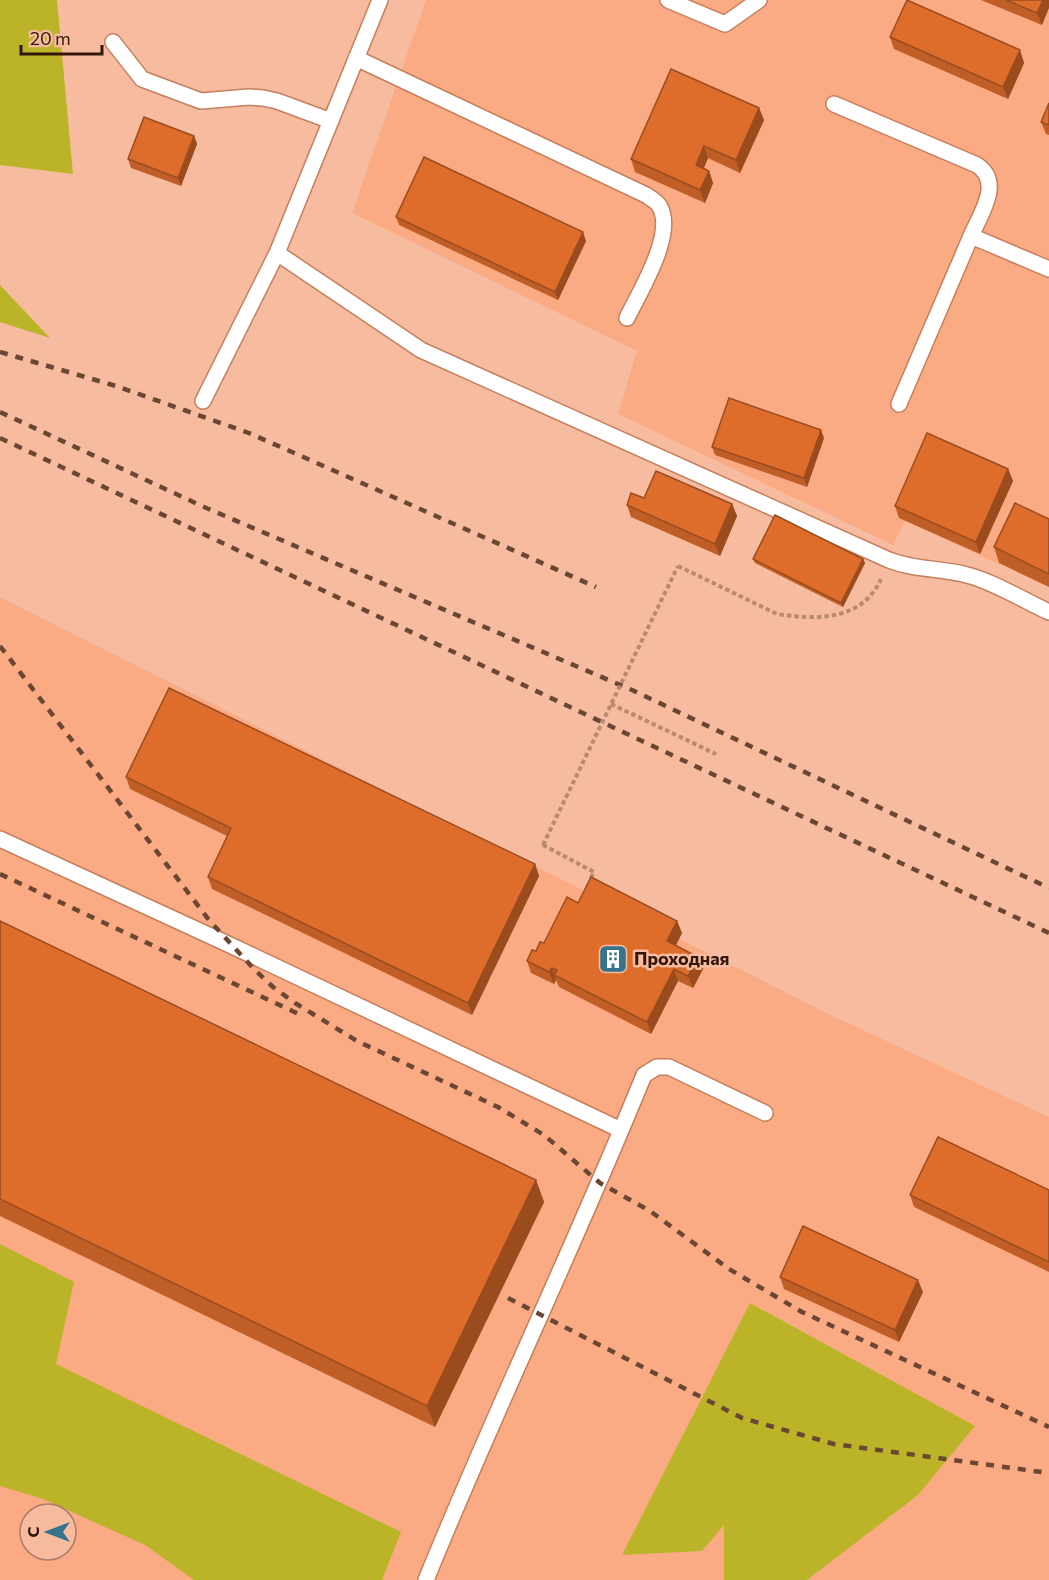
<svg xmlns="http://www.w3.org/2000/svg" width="1049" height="1580" font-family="Commissioner,sans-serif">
	<rect width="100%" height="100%" fill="#f7bc9f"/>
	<path fill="#fbab84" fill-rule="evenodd" d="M426 0H1049V587L905 521 893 545 618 414 637 351 352 213Z
		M0 597 835 1017 1049 1117V1580H0ZM30 1514H66V1550H30Z"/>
	<path fill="#bbb428" d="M0 0H57L73 174 0 165Z
		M0 285 50 338 0 322Z
		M0 1244 74 1282 56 1364 401 1532 382 1580H194L145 1545 43 1499 0 1486Z
		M750 1303 975 1426 918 1495 807 1580H724V1525L702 1551 622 1555Z"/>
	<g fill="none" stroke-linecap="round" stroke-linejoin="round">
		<g stroke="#c47f5d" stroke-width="18">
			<path id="lane" d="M668 0 725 24 759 0
				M113 42 142 79 201 101 249 97 263 98 277 101 331 121
				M356 58 646 195C650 198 658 202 660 207 675 235 640 291 627 318
				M834 104 977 165C1003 182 981 213 971 236
				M277 253 421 350 889 560C914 570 941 568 967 575 992 581 1025 601 1049 612
				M203 401 277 253 380 0
				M899 404 971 236 1049 269
				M0 839 230 945 621 1130
				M426 1580C495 1410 575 1245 644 1075L657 1067H669L765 1113"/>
		</g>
		<path stroke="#ba8971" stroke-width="4" stroke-dasharray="4.5 3" stroke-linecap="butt" d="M678 566 777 614C817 620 862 621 881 579
			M611 704 716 754
			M543 845 594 872 589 881"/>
		<use href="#lane" stroke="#fff" stroke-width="15"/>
		<path stroke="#6a4633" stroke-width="4.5" stroke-dasharray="8 8" stroke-linecap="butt" d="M0 352 116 386 249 433 596 587
			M0 412 204 507 632 690 1049 888
			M0 438 1049 933
			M0 646 209 920 254 969 273 987 295 1003 357 1041 498 1107 544 1135 600 1183 650 1211 729 1269 802 1312 1049 1427
			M0 874 303 1016
			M508 1298 742 1418 834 1444 1049 1473"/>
		<path stroke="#ba8971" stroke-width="4" stroke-dasharray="4.5 3" stroke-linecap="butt" d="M543 845 678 566"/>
	</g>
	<path fill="#bf5e26" d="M981 0H1049L1042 25Z
		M890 37 1020 50 1024 63 1008 99 894 49Z
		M1049 103V135L1046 134 1041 122Z
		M759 108 764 120 740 173 708 158 704 168 709 171 713 183 705 203 635 172 631 159Z
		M194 136 197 144 181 186 131 168 128 159Z
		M396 217 586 241 558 300 399 225Z
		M824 438 807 487 715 455 712 447Z
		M1008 469 1013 481 980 554 899 518 895 506Z
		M732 504 737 516 720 556 631 517 627 505Z
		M1049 519V587L999 563 994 547Z
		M753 559H863L865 563 843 607 755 563Z
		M126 777 535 864 539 876 472 1015 212 889 208 877 227 836 130 789Z
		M578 903 677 921 682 933 676 945 698 957 703 969 693 988 678 981 651 1034 559 987 556 980 554 984 531 973 527 961 544 943Z
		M0 921 536 1180 544 1202 435 1427 0 1216Z
		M1049 1190V1272L914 1207 910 1195Z
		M780 1277 923 1292 899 1342 784 1289Z"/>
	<path fill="#9b4c1f" d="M1043 0H1049V8L1042 25 1037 13Z
		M1020 50 1024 63 1008 99 1003 87Z
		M759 108 764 120 740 173 736 160Z
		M194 136 197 144 181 186 178 178Z
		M704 146 708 158 700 177 696 165Z
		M709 171 713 183 705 203 700 190Z
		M583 232 586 241 558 300 555 292Z
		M821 430 824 438 807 487 804 478Z
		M1008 469 1013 481 980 554 976 542Z
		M732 504 737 516 720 556 715 544Z
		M863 559 865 563 843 607 841 603Z
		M535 864 539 876 472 1015 468 1003Z
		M677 921 682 933 672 953 667 941Z
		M698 957 703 969 693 988 688 976Z
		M552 968 556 980 554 984 549 972Z
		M674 969 678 981 651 1034 647 1022Z
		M536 1180 544 1202 435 1427 427 1406Z
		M918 1280 923 1292 899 1342 895 1330Z"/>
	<path fill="#de6d2c" stroke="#9b4c1f" stroke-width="1.5" d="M907 0 1020 50 1003 87 890 37Z
		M1006 0H1043L1037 13Z
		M671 69 759 108 736 160 704 146 696 165 709 171 700 190 631 159Z
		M1049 103V125L1041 122Z
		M144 117 194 136 178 178 128 159Z
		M424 157 583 232 555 292 396 217Z
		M729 398 821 430 804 478 712 447Z
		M927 433 1008 469 976 542 895 506Z
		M656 471 732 504 715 544 627 505 631 493 644 498Z
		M1015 503 1049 519V574L994 547Z
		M775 515 863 559 841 603 753 559Z
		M169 688 535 864 468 1003 208 877 231 828 126 777Z
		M591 877 677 921 667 941 698 957 688 976 674 969 647 1022 554 975 557 970 552 968 549 972 527 961 532 950 536 951 540 942 544 943 567 897 578 903Z
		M0 921 536 1180 427 1406 0 1199Z
		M938 1137 1049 1190V1262L910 1195Z
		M803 1226 918 1280 895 1330 780 1277Z"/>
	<defs>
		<g id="building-square" transform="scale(1.5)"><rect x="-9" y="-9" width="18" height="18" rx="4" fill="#37738a" stroke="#f7bc9f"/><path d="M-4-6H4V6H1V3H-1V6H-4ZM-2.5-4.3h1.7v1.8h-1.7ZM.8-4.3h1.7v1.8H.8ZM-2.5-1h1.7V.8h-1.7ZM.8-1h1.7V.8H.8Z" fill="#fff"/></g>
	</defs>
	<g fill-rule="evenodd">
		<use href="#building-square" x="613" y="959"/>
	</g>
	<g text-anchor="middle" stroke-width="5" stroke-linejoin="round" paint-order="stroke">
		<g font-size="18" font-weight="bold" fill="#321709" stroke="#f7bc9f" text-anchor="start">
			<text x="634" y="965">Проходная</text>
		</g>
	</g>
	<g transform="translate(48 1532) rotate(270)"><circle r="28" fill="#f7bc9f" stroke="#a87a63" stroke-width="1.5"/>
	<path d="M0-4.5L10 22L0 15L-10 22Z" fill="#37738a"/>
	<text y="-9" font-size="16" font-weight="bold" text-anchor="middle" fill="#321709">С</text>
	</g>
	<path d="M21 45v9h81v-9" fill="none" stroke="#321709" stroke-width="3"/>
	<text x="30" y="45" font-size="18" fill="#321709" stroke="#f7bc9f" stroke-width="4.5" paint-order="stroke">20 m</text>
</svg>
